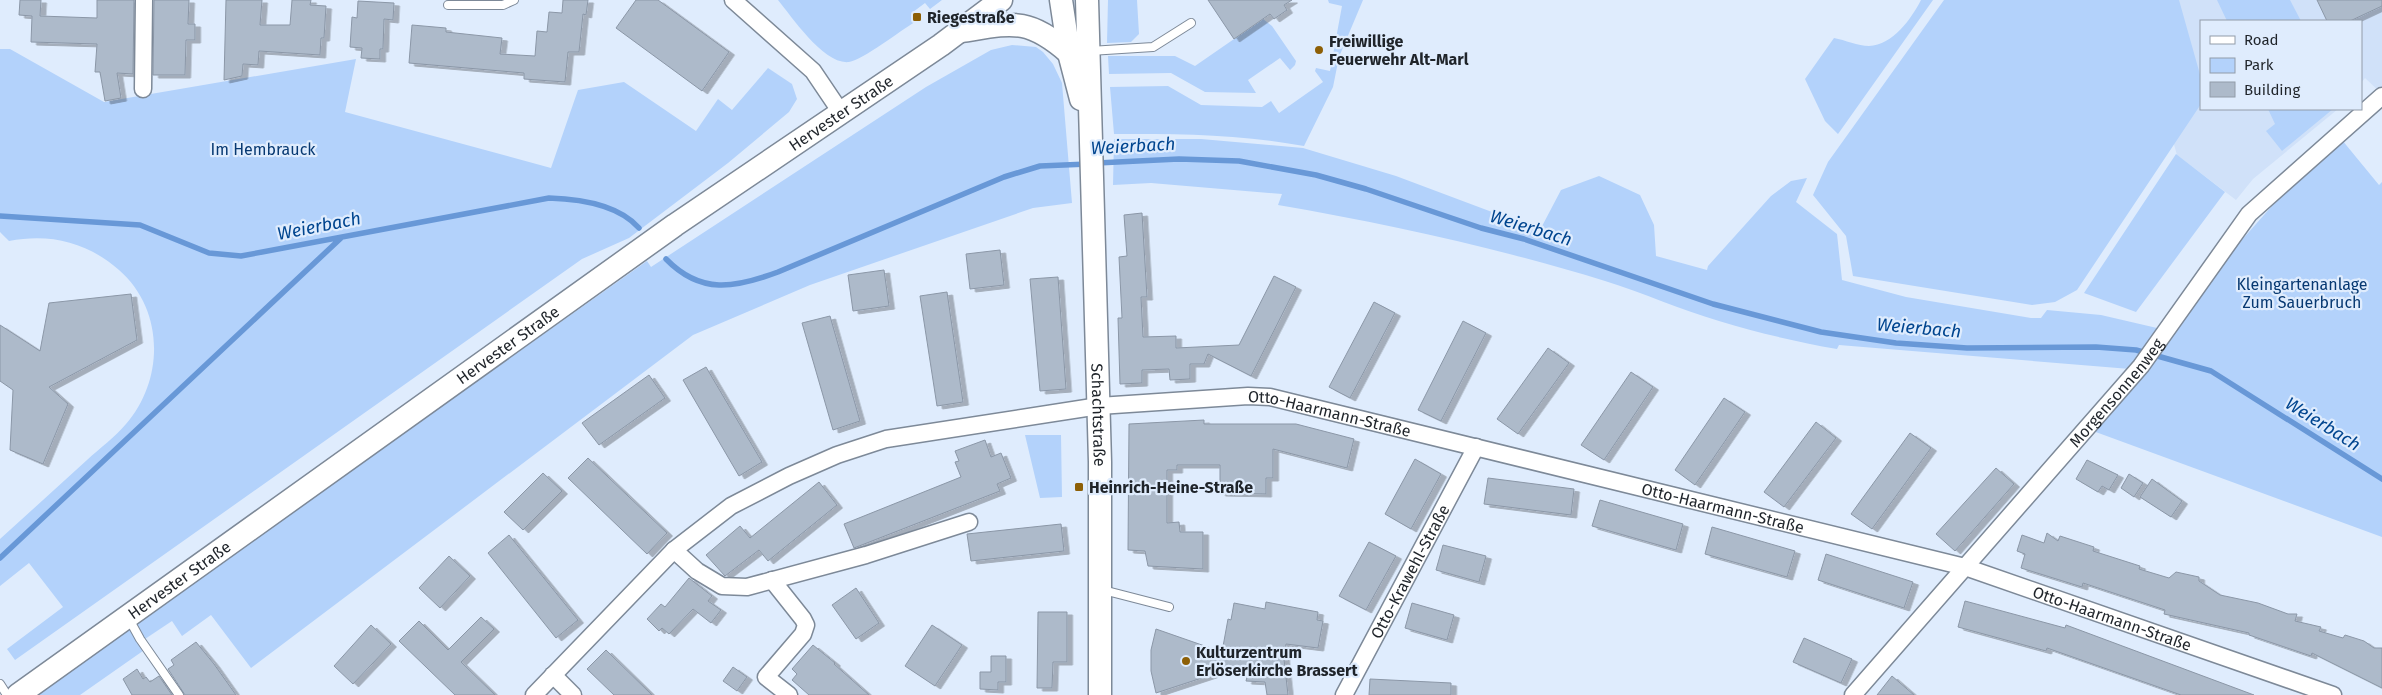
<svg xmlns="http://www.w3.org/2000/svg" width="2382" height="695" font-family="'Fira Sans',sans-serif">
	<defs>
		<filter id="shadow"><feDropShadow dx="5.5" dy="3" stdDeviation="0" flood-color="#0004"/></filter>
	</defs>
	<rect width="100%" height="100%" fill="#dfecfd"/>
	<path fill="#d0e1f9" d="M2133 0H2382V94L2365 78 2361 83V21H2201V109H2338L2253 179 2236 200 2177 155Z"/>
	<path fill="#b3d2fb" d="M778 0H942L930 9 925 3 913 12 915 22C901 30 863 60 849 62 824 65 792 17 778 0Z
		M1108 0H1137L1139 34 1131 42 1107 43Z
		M1328 0H1363L1339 57 1333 87 1304 146C1238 134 1180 134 1114 134L1110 87 1168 86 1201 105 1262 107 1271 101 1279 113 1323 82 1315 71 1316 68 1330 71 1342 6 1329 3Z
		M1921 0H1933L1838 134 1825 121 1805 79 1834 38C1845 40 1858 46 1869 46 1893 45 1911 19 1921 0Z
		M1944 0H2179L2201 78V104L2077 290 2055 302 2032 305 1853 276 1846 236 1813 195 1828 162Z
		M2217 0H2290L2301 21H2227Z
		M1263 19 1272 26 1296 61 1295 65 1290 70 1280 58 1248 80 1256 93 1205 92 1171 73 1109 74 1108 56H1175L1195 66Z
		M1012 45 1036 47 1043 52 1053 64 1062 83 1072 203 1033 208 810 285 693 335 251 668 211 615 182 636 172 621 145 639 150 646 80 695H33L647 261 651 267 926 87 991 50Z
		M0 49H10L104 102 356 59 345 112 551 168 578 90 624 82 696 131 718 99 732 110 768 68 792 84 797 99 789 112 728 163 629 238 582 259 15 660 7 649 63 607 29 563 0 586V539C29 513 58 486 87 460 100 448 115 437 126 424 165 379 164 309 119 270 87 242 50 233 9 241L0 232Z
		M2268 109H2333L2282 151 2266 131 2275 124Z
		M1114 139H1201L1303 148 1396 176 1540 230 1561 190 1599 176 1640 195 1654 225 1656 256 1707 270 1708 266 1771 196 1791 181 1807 178 1796 202 1837 234 1842 280 1906 297 2031 318H2041L2047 310 2101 315 2157 328 2130 369 1839 345 1837 349C1798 342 1758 333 1719 321 1681 310 1644 293 1605 281 1498 248 1389 224 1278 205L1282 194 1151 183 1113 185Z
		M2342 140 2379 185 2382 182V537L2093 431 2142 378 2224 260 2272 206Z
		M2176 154 2225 192 2136 312 2084 293Z
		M1025 435H1061L1062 497 1040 498Z"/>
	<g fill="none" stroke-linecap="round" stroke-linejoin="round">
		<path stroke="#6898d7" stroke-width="5.5" d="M1097 163 1179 159 1239 161 1316 175 1366 189 1481 228 1524 239 1713 304 1821 332 1896 343 1967 348 2096 347 2136 350 2211 371 2382 479
			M0 216 140 225 209 253 241 256 549 198C580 199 618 204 639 228
			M666 259C701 295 735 288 778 272L1004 177 1040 166 1088 164
			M0 558 341 238"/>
	</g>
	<path fill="#adbaca" stroke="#8b97a7" filter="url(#shadow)" d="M20 0H41L40 16 97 18V0H134L133 74 117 73 121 98 105 101 100 72H95L97 44 31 42 32 16 19 15Z
		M154 0H189L188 24H195V40H186L185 75H153Z
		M226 0H262L260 25H290L292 0H311L310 5 326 6 324 38H321L320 55 259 51 258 65 243 64 242 76 224 80Z
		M563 0H588L586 15 583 14 579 52H568L565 82 524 79V73L409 63 412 25 446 28V32L502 38 500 54 535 56 537 31 547 32 549 12 562 13Z
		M636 0H658L729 52 702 91 616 28Z
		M1208 0H1292L1284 5 1287 10 1274 19 1270 14 1234 39Z
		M2317 0H2382V6L2350 21H2327Z
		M358 1 394 3 393 20 384 19 383 49H380V59L361 58 362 48 350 47 352 17 357 18Z
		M1142 213 1147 297H1141L1143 337 1176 336V348L1239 345 1274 276 1296 287 1251 376 1208 354 1204 364H1190V379L1170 380 1169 369 1142 370V383L1120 384 1118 318H1122L1119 257 1127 256 1124 215Z
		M1000 250 1004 285 970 289 966 254Z
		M884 270 889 306 853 311 848 275Z
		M1058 277 1066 389 1040 391 1030 279Z
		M947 292 963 402 937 406 920 296Z
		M131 294 137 340 49 387 68 404 43 464 10 450 13 390 0 381V325L40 351 49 303Z
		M1374 302 1395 313 1350 398 1329 387Z
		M830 316 860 421 833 430 802 323Z
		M1463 321 1486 333 1441 421 1418 410Z
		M1548 348 1569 363 1518 434 1497 419Z
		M706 367 762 462 739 476 683 380Z
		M1631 372 1653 387 1604 460 1581 445Z
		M649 375 665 398 599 445 582 423Z
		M1724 398 1745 412 1695 485 1675 470Z
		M1204 420V424H1296L1354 439 1347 468 1273 449V478H1266V494L1220 493V465H1177V470H1167V523L1179 522 1180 532H1203V569L1148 566 1145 551 1128 550 1129 424Z
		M1816 422 1836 438 1784 507 1764 492Z
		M1910 433 1931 448 1872 529 1851 514Z
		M985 440 991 457 1001 453 1011 478 997 484 1000 491 854 548 844 524 961 477 955 462 959 461 955 451Z
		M588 458 667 533 647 554 568 478Z
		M1415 459 1441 474 1411 529 1385 514Z
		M2087 460 2118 475 2109 490 2102 486 2098 492 2076 479Z
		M1996 468 2014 484 1955 551 1936 534Z
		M543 473 562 491 523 530 504 512Z
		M2129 474 2143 483 2134 497 2121 488Z
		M1488 478 1574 489 1571 515 1484 504Z
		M2152 479 2182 501 2171 517 2140 497Z
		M819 482 837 505 768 561 759 550 725 576 706 555 740 526 750 538Z
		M1600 500 1683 524 1676 550 1592 526Z
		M1061 524 1064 551 971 561 967 534Z
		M1712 527 1795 551 1787 577 1705 554Z
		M2047 533 2058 541 2060 536 2094 547 2093 551 2140 566 2139 569 2169 578 2176 572 2199 577V581L2220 595 2258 603 2288 614H2297L2295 621 2321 627 2319 631 2343 638 2345 635 2364 641 2374 648H2382V688L2312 653 2311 656 2249 635V633L2164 614 2165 610 2083 583 2082 587 2021 568 2025 554 2017 551 2022 535 2044 543Z
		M509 535 578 620 556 638 488 553Z
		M1369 542 1396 556 1366 610 1339 596Z
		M1443 545 1486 556 1479 582 1436 570Z
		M1826 554 1913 582 1904 608 1818 580Z
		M449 556 470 576 440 608 419 588Z
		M689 578 712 596 708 601 721 610 711 623 693 609 669 634 662 628 659 631 647 619 661 604 665 607Z
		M856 588 879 623 856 639 832 605Z
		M1965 601 2065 628 2066 625 2254 695H2181L2047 648 2046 651 1958 627Z
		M1266 602 1318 612 1317 620 1323 621 1318 648 1286 644 1284 659 1288 695H1267L1265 682 1246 681 1248 673H1217L1156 693 1151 671V650L1156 629 1222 652 1228 619 1231 620 1234 603 1265 609Z
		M1412 603 1454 615 1447 640 1405 628Z
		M1038 612H1067V662H1053L1052 688H1037Z
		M481 617 494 629 461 662 495 695H455L399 641 419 621 448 650Z
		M371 625 391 644 353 684 334 666Z
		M932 625 962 645 935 686 905 666Z
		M1804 638 1852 659 1841 683 1793 662Z
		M196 642 214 664 236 695H185L168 669 174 665 171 660Z
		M813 645 835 663 834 664 869 695H809L792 680 797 674 792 669Z
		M606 650 652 695H614L587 669Z
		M991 656H1006V682H998V690L980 689V672H991Z
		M733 667 747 677 737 691 723 681Z
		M137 669 143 679 146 677 150 682 159 676 172 695H132L123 679Z
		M1892 676 1914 695H1877Z
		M1370 679 1451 683V695H1369Z"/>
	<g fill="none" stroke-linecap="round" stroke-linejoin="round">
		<g stroke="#7d8998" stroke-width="10">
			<path id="lane" d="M448 5H503L514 0
				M1090 51 1153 47 1191 23
				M1103 590 1169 607
				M129 619 140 639 179 695
				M0 684 7 695"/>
		</g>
		<g stroke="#7d8998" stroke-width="19">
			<g id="street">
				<path d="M733 0 813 71 840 111"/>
				<path d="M143 89 144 0"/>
				<path d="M674 550 697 571 722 586 747 587 866 555 969 522"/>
				<path d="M772 580 803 619 806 625 803 634 766 677 789 695"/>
				<path d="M553 675 573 695"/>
				<path id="s1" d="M534 695 674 550 731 506 789 476 837 455 886 439 1099 406 1248 396 1270 397 1965 567 2333 695"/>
				<path id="s2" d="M1344 695 1476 447"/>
				<path id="s3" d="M1853 695 2141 366 2249 214 2382 96"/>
			</g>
		</g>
		<g stroke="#7d8998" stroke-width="25">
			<g id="secondary">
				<path d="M1061 0 1069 53 1081 99"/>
				<path id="s4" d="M1087 0 1100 462V695"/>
				<path d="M962 31C1012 23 1028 17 1069 53"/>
				<path id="s5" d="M18 695 675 225 941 45 1001 0"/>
			</g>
		</g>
		<use href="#lane" stroke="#fff" stroke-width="8"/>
		<use href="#street" stroke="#fff" stroke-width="16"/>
		<use href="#secondary" stroke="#fff" stroke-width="22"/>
	</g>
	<g fill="#8d5f06" stroke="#dfecfd" stroke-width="2">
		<rect x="912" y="12" width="10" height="10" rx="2.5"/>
		<circle cx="1319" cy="50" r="5"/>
		<rect x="1074" y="482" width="10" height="10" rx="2.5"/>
		<circle cx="1186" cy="661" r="5"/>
	</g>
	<g text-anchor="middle" stroke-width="4.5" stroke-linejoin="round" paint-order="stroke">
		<g font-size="16" font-weight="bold" fill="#1f242a" stroke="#dfecfd" text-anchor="start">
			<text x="927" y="23">Riegestraße</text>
			<text x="1329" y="47">Freiwillige<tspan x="1329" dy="18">Feuerwehr Alt-Marl</tspan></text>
			<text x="1089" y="493">Heinrich-Heine-Straße</text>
			<text x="1196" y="658">Kulturzentrum<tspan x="1196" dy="18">Erlöserkirche Brassert</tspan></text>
		</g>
		<g font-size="16" fill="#1f242a" stroke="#dfecfd">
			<text dy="6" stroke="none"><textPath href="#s5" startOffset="1008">Hervester Straße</textPath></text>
			<text dy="6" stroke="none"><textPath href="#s5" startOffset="602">Hervester Straße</textPath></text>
			<text dy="6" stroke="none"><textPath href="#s3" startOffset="401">Morgensonnenweg</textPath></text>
			<text dy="6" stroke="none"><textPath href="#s4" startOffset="415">Schachtstraße</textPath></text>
			<text dy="6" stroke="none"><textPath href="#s1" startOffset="891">Otto-Haarmann-Straße</textPath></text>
			<text dy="6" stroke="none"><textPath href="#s1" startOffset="1296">Otto-Haarmann-Straße</textPath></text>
			<text dy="6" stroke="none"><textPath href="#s2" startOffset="140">Otto-Krawehl-Straße</textPath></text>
			<text dy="6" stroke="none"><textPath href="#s5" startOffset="198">Hervester Straße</textPath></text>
			<text dy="6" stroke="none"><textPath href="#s1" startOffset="1701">Otto-Haarmann-Straße</textPath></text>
		</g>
		<g font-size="16" fill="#073972" stroke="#dfecfd">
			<text x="263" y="155">Im Hembrauck</text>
			<text x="2302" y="290">Kleingartenanlage<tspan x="2302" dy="18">Zum Sauerbruch</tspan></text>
		</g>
		<g font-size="18" font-style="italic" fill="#00458f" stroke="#dfecfd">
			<text transform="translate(1133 146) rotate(-3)" y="6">Weierbach</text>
			<text transform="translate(319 226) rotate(-11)" y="6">Weierbach</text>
			<text transform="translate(1531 228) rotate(17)" y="6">Weierbach</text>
			<text transform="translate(1919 328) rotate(5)" y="6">Weierbach</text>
			<text transform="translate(2323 424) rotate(32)" y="6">Weierbach</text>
		</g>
	</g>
	<rect x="2200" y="20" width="162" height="90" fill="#dfecfd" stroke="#929ca9"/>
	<rect x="2210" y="36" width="25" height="8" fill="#ffffff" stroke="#929ca9"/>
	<text x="2244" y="45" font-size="15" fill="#1f242a">Road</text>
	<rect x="2210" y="58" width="25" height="15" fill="#b3d2fb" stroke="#929ca9"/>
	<text x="2244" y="70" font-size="15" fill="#1f242a">Park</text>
	<rect x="2210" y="82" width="25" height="15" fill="#adbaca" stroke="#929ca9"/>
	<text x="2244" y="95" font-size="15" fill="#1f242a">Building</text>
</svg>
